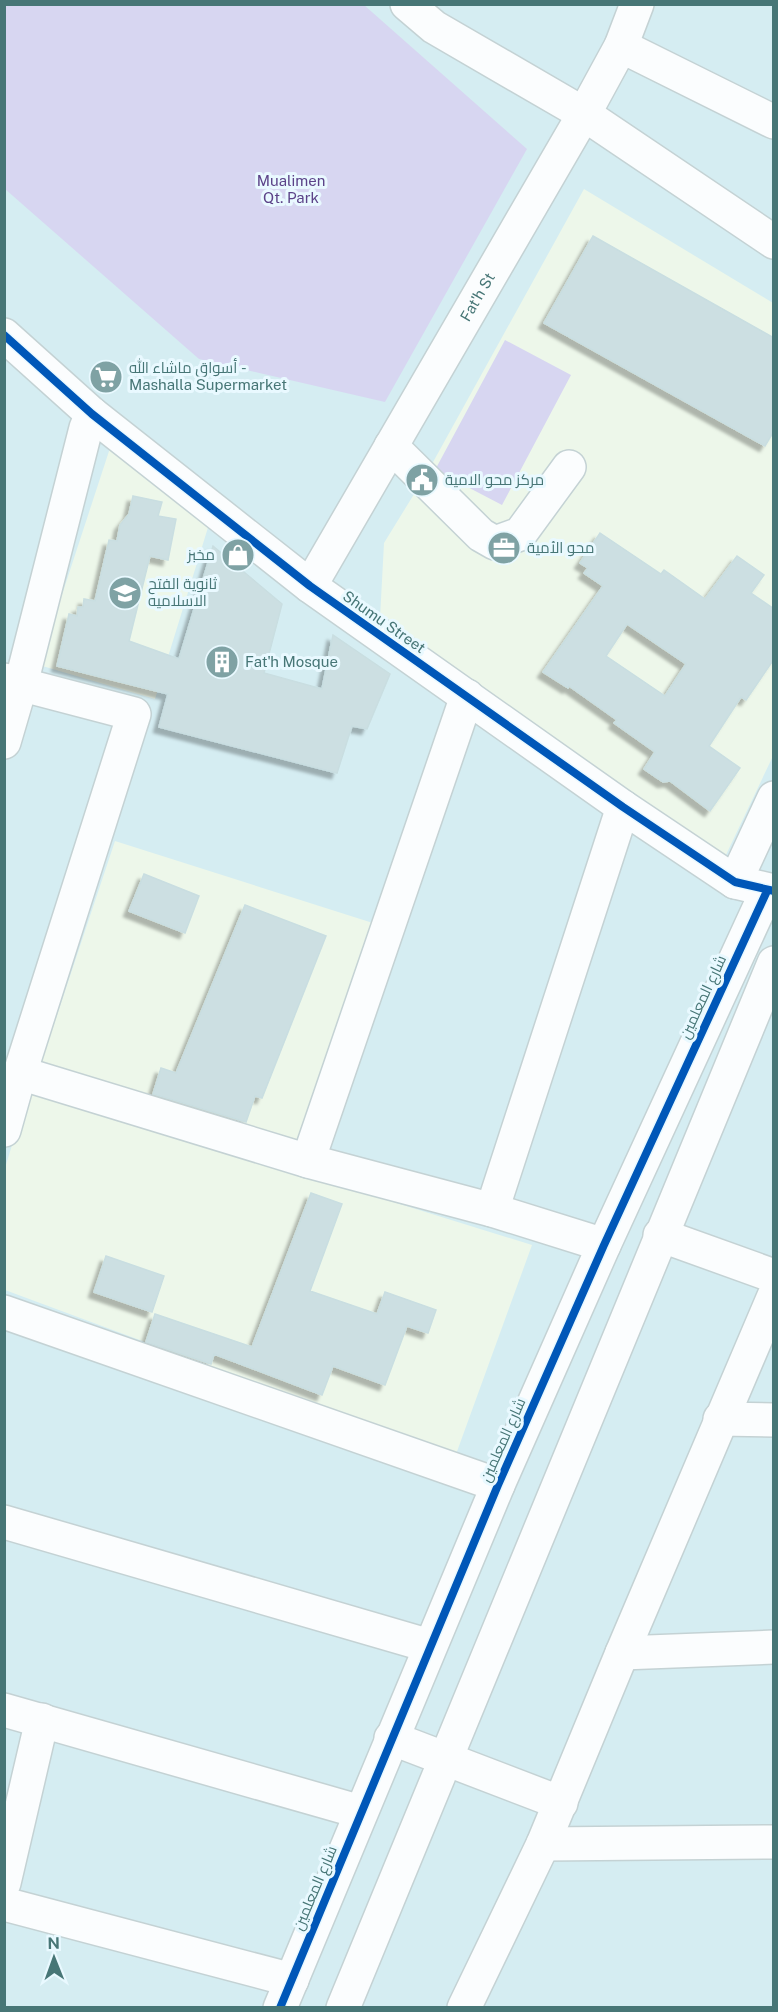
<svg xmlns="http://www.w3.org/2000/svg" width="778" height="2012" font-family="'Public Sans',Cairo,sans-serif">
	<defs>
		<filter id="shadow"><feDropShadow dx="-5.5" dy="5.5" stdDeviation="1.5" flood-color="#0004"/></filter>
	</defs>
	<rect width="100%" height="100%" fill="#e7f3f8"/>
	<path fill="#d5edf2" d="M5 5H773V2007H5Z"/>
	<path fill="#edf7ea" d="M584 189 773 303V756L724 859 380 618 384 543 427 473Z
		M112 442 210 521 155 699 39 665Z
		M115 841 376 924 294 1147 40 1066Z
		M29 1089 532 1245 455 1457 5 1290V1168Z"/>
	<path fill="#d7d6f1" d="M5 4 364 5 527 149 385 402 199 359 5 189Z
		M505 340 571 375 502 505 435 470Z"/>
	<path fill="#ccdfe2" stroke="#c9dee1" stroke-width="1.5" fill-rule="evenodd" filter="url(#shadow)" d="M593 236 774 338V431L765 446 544 323Z
		M133 496 162 502 158 516 176 519 168 560 150 556 129 641 179 659 213 546 282 604 264 673 322 689 333 635 390 674 367 729 352 726 337 773 159 727 168 694 57 666 69 614 77 616 78 607H83L84 599 95 601 109 540 117 541 120 525 129 514Z
		M600 533 661 574 664 570 705 599 737 556 764 575 751 593 774 609V659L746 700 741 697 709 746 740 768 710 811 670 781 663 782 644 769 655 752 614 723 617 720 569 686 568 688 543 672 603 586 584 573 588 568 580 563ZM627 624 686 664 665 696 606 656Z
		M144 874 199 896 185 933 129 911Z
		M245 905 326 936 262 1098 255 1096 246 1122 153 1094 161 1068 176 1073Z
		M311 1193 342 1204 310 1291 377 1314 385 1292 436 1310 428 1333 407 1326 385 1385 333 1366 322 1395 214 1354 211 1364 146 1342 155 1314 252 1347Z
		M106 1256 164 1276 152 1312 94 1292Z"/>
	<g fill="none" stroke-linecap="round" stroke-linejoin="round">
		<g stroke="#c4d2d4" stroke-width="36">
			<g id="minor">
				<path d="M407 4 434 27 584 114 774 242"/>
				<path d="M621 46 774 122"/>
				<path d="M4 335 92 414 310 586 623 807 735 882 774 891"/>
				<path d="M391 446 481 535 495 543 520 534 569 467"/>
				<path id="s1" d="M310 586 584 114 621 46 637 4"/>
				<path d="M4 680 134 714 20 1073 4 1130"/>
				<path d="M4 742 21 684 86 428 92 414"/>
				<path d="M735 882 774 798"/>
				<path d="M20 1073 308 1161 492 1210 604 1245"/>
				<path d="M308 1161 467 696"/>
				<path d="M492 1210 623 807"/>
				<path d="M660 1235 774 1276"/>
				<path d="M4 1312 498 1485"/>
				<path d="M720 1419 774 1420"/>
				<path d="M4 1522 430 1646"/>
				<path d="M622 1653 774 1647"/>
				<path d="M4 1710 361 1812"/>
				<path d="M391 1738 561 1803"/>
				<path d="M543 1844 774 1842"/>
				<path d="M4 1883 42 1720"/>
				<path d="M4 1904 292 1980"/>
				<path d="M280 2008 498 1485 604 1245 767 891"/>
				<path d="M343 2008 774 963"/>
				<path d="M464 2008 543 1844 622 1653 774 1296"/>
			</g>
		</g>
		<use href="#minor" stroke="#fbfdfe" stroke-width="33"/>
		<g stroke="#e9f9ff" stroke-width="11">
			<path id="cycleway" d="M4 335 92 414 310 586 623 807 735 882 774 891
				M280 2008 498 1485 604 1245 767 891"/>
		</g>
		<use href="#cycleway" stroke="#0057b8" stroke-width="8"/>
	</g>
	<defs>
		<g id="supermarket-disc" transform="scale(1.725)"><circle r="9.5" fill="#7fa2a4" stroke="#e9f9ff"/><path d="M-6-5.5h2.5l.6 2H6L4.5 2H-2.5L-4.4-4H-6ZM-1.5 3.2a1.3 1.3 0 1 0 .1 0ZM3 3.2a1.3 1.3 0 1 0 .1 0Z" fill="#fff"/></g>
		<g id="civic-disc" transform="scale(1.725)"><circle r="9.5" fill="#7fa2a4" stroke="#e9f9ff"/><path d="M-.6-6.5H3V-4.5H.6V-3L4-1V1h2V6H-6V1h2V-1L-.6-3ZM-1.2 2.5V6h2.4V2.5Z" fill="#fff"/></g>
		<g id="office-disc" transform="scale(1.725)"><circle r="9.5" fill="#7fa2a4" stroke="#e9f9ff"/><path d="M-6-3h4V-5.5h4V-3h4V5H-6ZM-1-4.5V-3h2v-1.5ZM-6 0V1H6V0Z" fill="#fff"/></g>
		<g id="shop-disc" transform="scale(1.725)"><circle r="9.5" fill="#7fa2a4" stroke="#e9f9ff"/><path d="M-5-2.5h2.3a2.7 3.5 0 0 1 5.4 0H5L5.5 6h-11ZM-1.5-2.5h3a1.5 2.3 0 0 0-3 0Z" fill="#fff"/></g>
		<g id="school-disc" transform="scale(1.725)"><circle r="9.5" fill="#7fa2a4" stroke="#e9f9ff"/><path d="M0-5L7-2L0 1L-7-2ZM-4 1L0 2.5L4 1V4Q0 6-4 4Z" fill="#fff"/></g>
		<g id="building-disc" transform="scale(1.725)"><circle r="9.5" fill="#7fa2a4" stroke="#e9f9ff"/><path d="M-4-6H4V6H1V3H-1V6H-4ZM-2.5-4.3h1.7v1.8h-1.7ZM.8-4.3h1.7v1.8H.8ZM-2.5-1h1.7V.8h-1.7ZM.8-1h1.7V.8H.8Z" fill="#fff"/></g>
	</defs>
	<g fill-rule="evenodd">
		<use href="#supermarket-disc" x="106" y="377"/>
		<use href="#civic-disc" x="422" y="480"/>
		<use href="#office-disc" x="504" y="548"/>
		<use href="#shop-disc" x="238" y="555"/>
		<use href="#school-disc" x="125" y="593"/>
		<use href="#building-disc" x="222" y="662"/>
	</g>
	<g text-anchor="middle" stroke-width="6" stroke-linejoin="round" paint-order="stroke">
		<g font-size="15" fill="#5c4389" stroke="#e9f9ff">
			<text x="291" y="186">Mualimen<tspan x="291" dy="17">Qt. Park</tspan></text>
		</g>
		<g font-size="15" fill="#477676" stroke="#e9f9ff">
			<text dy="5" stroke="none"><textPath href="#s1" startOffset="334">Fat'h St</textPath></text>
			<text transform="translate(384 622) rotate(35)" y="5">Shumu Street</text>
			<text transform="translate(703 997) rotate(-65)" y="5">شارع المعلمين</text>
			<text transform="translate(503 1440) rotate(-66)" y="5">شارع المعلمين</text>
			<text transform="translate(315 1888) rotate(-67)" y="5">شارع المعلمين</text>
		</g>
		<g font-size="15" fill="#477676" stroke="#e9f9ff" text-anchor="start">
			<text x="129" y="373">أسواق ماشاء الله -<tspan x="129" dy="17">Mashalla Supermarket</tspan></text>
			<text x="445" y="485">مركز محو الامية</text>
			<text x="527" y="553">محو الأمية</text>
			<text x="215" y="560" text-anchor="end">مخبز</text>
			<text x="148" y="589">ثانوية الفتح<tspan x="148" dy="17">الاسلاميه</tspan></text>
			<text x="245" y="667">Fat'h Mosque</text>
		</g>
	</g>
	<rect width="778" height="2012" fill="none" stroke="#477676" stroke-width="12"/>
	<g transform="translate(54 1958) rotate(359)" stroke="#e9f9ff" stroke-width="4.5" paint-order="stroke">
	<path d="M0-4.5L10 22L0 15L-10 22Z" fill="#477676"/>
	<text y="-9" font-size="16" font-weight="bold" text-anchor="middle" fill="#477676">N</text>
	</g>
</svg>
